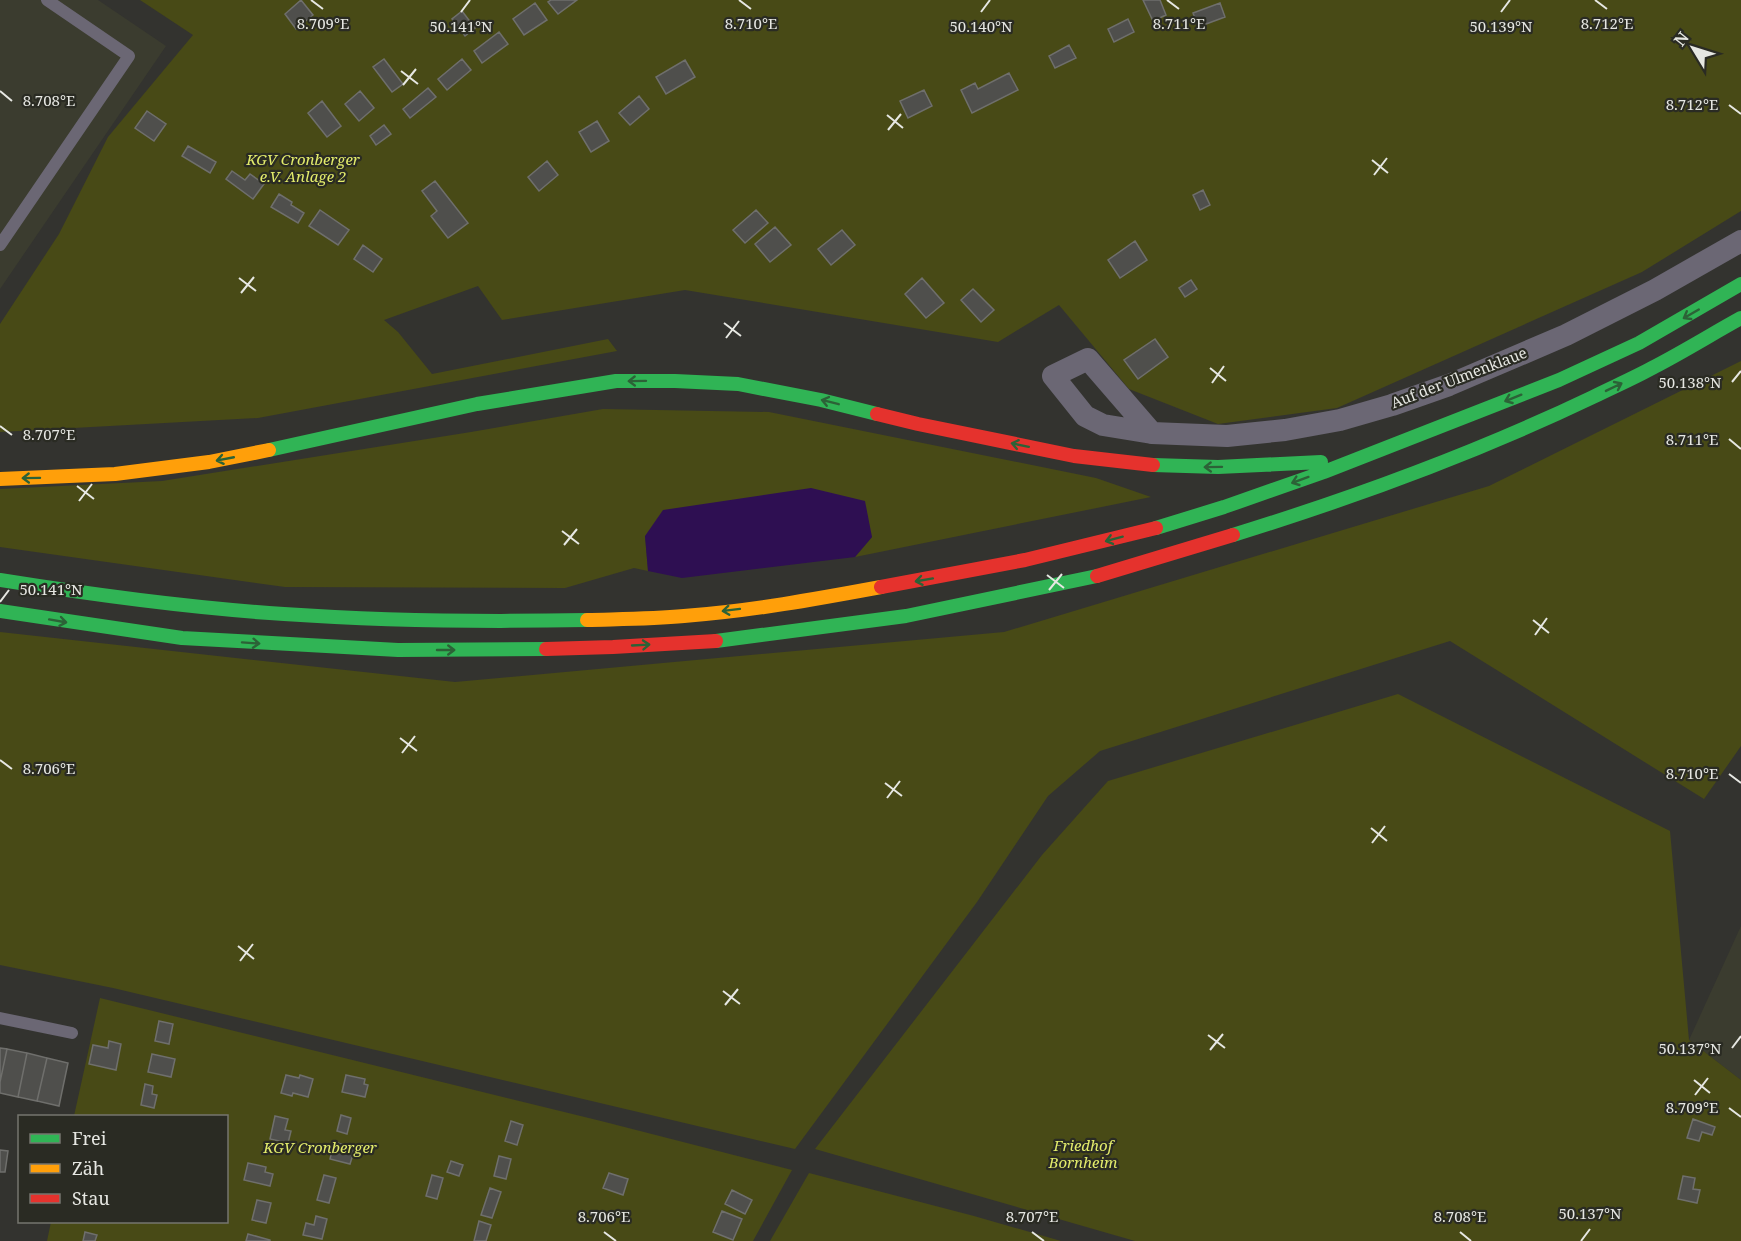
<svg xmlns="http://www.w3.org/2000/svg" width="1741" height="1241" font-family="'Noto Serif',serif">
	<rect width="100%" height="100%" fill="#33332f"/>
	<path fill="#3b3c2f" d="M0 0H98L166 46 0 289Z
		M1741 926V1080L1689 1040Z"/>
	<path fill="#484a16" d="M140 0H1741V211L1642 272 1337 408 1218 424 1129 389 1059 305 998 342 685 290 502 320 478 286 384 320 398 332 432 374 608 339 617 351 258 418 0 432V324L59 234 108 137 193 35Z
		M1741 361V746L1704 799 1450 641 1100 751 1048 796 977 902 795 1149 113 988 0 965V632L455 682 1004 632 1489 486Z
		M603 409 769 412 1096 478 1151 497 855 557 872 537 645 536 648 571 634 568 565 588 285 587 0 547V489L162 481 471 432Z
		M1398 694 1670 831 1689 1040 1741 1080V1241H1135L815 1149 1042 855 1108 781Z
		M100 998 601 1121 792 1170 753 1241H47L51 1222H226V1116H74Z
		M809 1173 974 1216 1061 1241H770Z"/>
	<path fill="#2e0f52" d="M811 488 865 501 872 537 855 557 682 578 648 571 645 536 663 510Z"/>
	<path fill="#4f4f4c" stroke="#6f6f6c" stroke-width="1.5" d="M301 0 313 15 296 29 285 14Z
		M551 0H577L558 14 548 2Z
		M1143 0H1160L1166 15 1153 21Z
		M535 3 547 20 524 35 513 19Z
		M1220 3 1225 17 1198 27 1193 13Z
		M462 11 475 28 465 36 452 19Z
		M1128 19 1134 32 1114 42 1108 29Z
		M499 32 508 44 482 63 474 51Z
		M1069 45 1076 58 1055 68 1049 56Z
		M384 59 403 84 392 92 373 67Z
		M462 59 471 70 447 90 438 79Z
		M685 60 695 77 666 94 656 77Z
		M1009 73 1018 90 972 113 961 90 975 83 978 89Z
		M428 88 436 97 410 118 403 109Z
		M924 90 932 106 908 118 900 101Z
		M360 91 374 108 359 121 345 104Z
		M639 96 649 109 630 125 619 113Z
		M322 101 341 126 327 137 308 113Z
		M147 111 166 124 154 141 135 128Z
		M597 121 609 141 591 152 579 132Z
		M384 125 391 134 376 145 370 136Z
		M188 146 216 162 210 173 182 156Z
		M547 161 558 175 539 191 528 177Z
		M232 171 245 180 250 174 264 184 253 199 226 179Z
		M435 181 468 223 448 238 431 216 437 211 422 191Z
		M1203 190 1210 205 1200 210 1193 195Z
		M279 194 292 202 291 205 304 213 298 223 271 207Z
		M320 210 349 230 338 245 309 226Z
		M756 210 768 223 745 243 733 230Z
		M775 227 791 245 770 262 755 244Z
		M842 230 855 245 831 265 818 249Z
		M1135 241 1147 260 1120 278 1108 260Z
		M363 245 382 259 373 272 354 259Z
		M922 278 944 303 926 318 905 294Z
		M1191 280 1197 289 1185 297 1179 288Z
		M973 289 994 310 981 322 961 300Z
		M1155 339 1168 357 1138 379 1124 360Z
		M159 1021 173 1024 169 1044 155 1041Z
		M109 1041 121 1044 116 1070 89 1064 93 1045 108 1048Z
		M0 1048 7 1049 0 1082Z
		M7 1049 27 1053 18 1097 0 1093V1082Z
		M27 1053 47 1058 37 1101 18 1097Z
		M152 1054 175 1059 171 1077 148 1072Z
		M47 1058 68 1063 59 1106 37 1101Z
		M286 1075 299 1078 300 1075 313 1079 308 1097 293 1093 292 1096 281 1093Z
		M346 1075 365 1079 364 1084 368 1085 365 1097 342 1092Z
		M145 1084 153 1086 152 1094 157 1095 154 1108 141 1105Z
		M341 1115 351 1118 347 1134 337 1131Z
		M275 1116 288 1119 285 1130 291 1131 288 1143 270 1139Z
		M1693 1119 1715 1127 1712 1135 1702 1132 1699 1141 1687 1138Z
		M511 1121 523 1125 517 1145 505 1141Z
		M334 1142 355 1148 350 1164 330 1159Z
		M0 1150 8 1151 5 1172H0Z
		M499 1156 511 1159 506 1179 494 1176Z
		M451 1161 463 1165 459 1176 447 1172Z
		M248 1163 266 1167 265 1172 273 1174 270 1186 244 1180Z
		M609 1173 628 1179 623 1195 603 1188Z
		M324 1175 336 1178 329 1203 317 1200Z
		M432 1175 443 1178 437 1199 426 1196Z
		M1683 1176 1695 1178 1693 1189 1700 1190 1697 1203 1678 1199Z
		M490 1188 501 1192 492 1218 481 1215Z
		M732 1190 752 1200 745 1214 725 1204Z
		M257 1200 271 1203 266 1223 252 1220Z
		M722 1211 742 1219 733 1240 713 1232Z
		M316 1216 327 1219 322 1239 303 1235 306 1223 314 1225Z
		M479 1221 491 1225 486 1241H474Z
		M85 1232 97 1235 95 1241H83Z
		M248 1234 270 1240V1241H246Z"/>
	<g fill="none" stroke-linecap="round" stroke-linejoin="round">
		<path stroke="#6b6774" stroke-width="12" d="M0 245 129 56 47 0
			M0 1018 72 1033"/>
		<path stroke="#6b6774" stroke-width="22" d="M1152 433 1088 359 1053 376 1085 416 1103 425 1152 433 1227 436 1285 430 1340 420 1392 405 1449 385 1566 335 1655 290 1741 241"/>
		<path stroke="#30b455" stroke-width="14" d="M269 450 477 404 616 381H675L738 384 821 400 877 414
			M1153 465 1218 467 1321 462
			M1156 528 1224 507 1324 472 1559 380 1639 343 1741 284
			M1233 535C1356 497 1476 453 1593 397 1613 387 1634 378 1654 367 1683 352 1712 334 1741 318
			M0 580C94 595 188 608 284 614 385 621 486 622 587 620
			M0 611 182 638 398 650 546 649
			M716 641 906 616 1097 576"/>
		<path stroke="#ff9f0a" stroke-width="14" d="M0 479 115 474 209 462 269 450
			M587 620C620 619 652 619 684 616 751 611 816 599 881 587"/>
		<path stroke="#e5322d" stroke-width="14" d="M877 414 918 424 1074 456 1153 465
			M1097 576 1233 535
			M881 587 1025 560 1156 528
			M546 649 613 647 716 641"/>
	</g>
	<defs><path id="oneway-shaft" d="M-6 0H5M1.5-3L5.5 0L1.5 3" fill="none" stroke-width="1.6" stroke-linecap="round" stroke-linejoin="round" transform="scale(1.5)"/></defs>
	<g stroke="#2c6237">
		<use href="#oneway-shaft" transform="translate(1691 314) rotate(150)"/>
		<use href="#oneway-shaft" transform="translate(637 381) rotate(179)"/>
		<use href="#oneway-shaft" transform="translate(1614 387) rotate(-26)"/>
		<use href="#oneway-shaft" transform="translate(1513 398) rotate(158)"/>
		<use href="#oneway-shaft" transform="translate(830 402) rotate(-166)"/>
		<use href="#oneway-shaft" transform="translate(1020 445) rotate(-168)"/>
		<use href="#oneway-shaft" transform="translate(225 459) rotate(169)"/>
		<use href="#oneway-shaft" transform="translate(1213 467) rotate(179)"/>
		<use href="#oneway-shaft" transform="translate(31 478) rotate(179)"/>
		<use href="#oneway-shaft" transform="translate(1300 480) rotate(160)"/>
		<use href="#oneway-shaft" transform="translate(1114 539) rotate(165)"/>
		<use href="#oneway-shaft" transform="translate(924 580) rotate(170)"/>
		<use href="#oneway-shaft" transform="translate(731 610) rotate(173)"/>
		<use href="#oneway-shaft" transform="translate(58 621) rotate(10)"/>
		<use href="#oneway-shaft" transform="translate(251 643) rotate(4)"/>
		<use href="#oneway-shaft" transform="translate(641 645) rotate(-3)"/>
		<use href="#oneway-shaft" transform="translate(446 650)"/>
	</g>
	<path fill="none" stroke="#e6e7e2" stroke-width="2" d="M311 0 323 9M739 0 751 9M1167 0 1179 9M1595 0 1607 9M461 12 470 0M981 12 990 0M1501 12 1510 0M401 71 418 84M403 85 416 69M0 91 12 101M1729 105 1741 114M887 115 903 128M888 130 901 114M1372 160 1388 173M1374 175 1387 158M239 278 256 291M241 293 254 277M724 323 741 336M726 338 739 321M1210 368 1226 381M1732 382 1741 371M1212 383 1224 366M0 426 12 435M1729 439 1741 449M77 486 94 499M79 501 92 484M562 531 579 544M564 545 577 529M1047 575 1064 588M1049 590 1062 574M0 602 9 590M1533 620 1549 633M1535 635 1547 618M400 738 417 751M402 753 415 736M0 760 12 769M1729 774 1741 783M885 783 902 796M887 798 900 781M1371 828 1387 841M1372 843 1385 826M238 946 254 959M240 961 253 944M723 991 740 1004M725 1005 738 989M1208 1035 1225 1048M1732 1048 1741 1036M1210 1050 1223 1034M1694 1080 1710 1093M1695 1095 1708 1078M1729 1108 1741 1117M604 1232 616 1241M1032 1232 1044 1241M1460 1232 1471 1241M1581 1241 1590 1229"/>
	<g text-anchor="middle" stroke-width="4.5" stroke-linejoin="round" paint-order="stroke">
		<g font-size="15" font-style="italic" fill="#e3ec6b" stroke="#2a2b23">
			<text x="303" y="165">KGV Cronberger<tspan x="303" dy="17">e.V. Anlage 2</tspan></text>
			<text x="1083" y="1151">Friedhof<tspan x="1083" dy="17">Bornheim</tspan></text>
			<text x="320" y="1153">KGV Cronberger</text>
		</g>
		<g font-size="15" fill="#e6e7e2" stroke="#2a2b23">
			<text transform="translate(1459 378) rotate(-21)" y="5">Auf der Ulmenklaue</text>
		</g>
	</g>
	<g font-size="15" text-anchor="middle" fill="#e6e7e2" stroke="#2a2b23" stroke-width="4.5" stroke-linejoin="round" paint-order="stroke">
		<text x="323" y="29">8.709°E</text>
		<text x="751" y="29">8.710°E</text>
		<text x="1179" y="29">8.711°E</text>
		<text x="1607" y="29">8.712°E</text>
		<text x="461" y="32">50.141°N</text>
		<text x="981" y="32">50.140°N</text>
		<text x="1501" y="32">50.139°N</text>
		<text x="49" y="106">8.708°E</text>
		<text x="1692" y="110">8.712°E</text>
		<text x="1690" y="388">50.138°N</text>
		<text x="49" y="440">8.707°E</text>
		<text x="1692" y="445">8.711°E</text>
		<text x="51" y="595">50.141°N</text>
		<text x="49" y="774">8.706°E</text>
		<text x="1692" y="779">8.710°E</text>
		<text x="1690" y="1054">50.137°N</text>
		<text x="1692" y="1113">8.709°E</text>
		<text x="1590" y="1219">50.137°N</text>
		<text x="604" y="1222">8.706°E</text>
		<text x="1032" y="1222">8.707°E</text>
		<text x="1460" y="1222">8.708°E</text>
	</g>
	<rect x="18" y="1115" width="210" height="108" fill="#2a2b23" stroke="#75766f" stroke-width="1.5"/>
	<rect x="30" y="1134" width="30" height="9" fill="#30b455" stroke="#75766f" stroke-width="1.5"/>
	<text x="72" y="1145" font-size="18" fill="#e6e7e2">Frei</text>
	<rect x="30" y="1164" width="30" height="9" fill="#ff9f0a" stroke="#75766f" stroke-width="1.5"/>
	<text x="72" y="1175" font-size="18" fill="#e6e7e2">Zäh</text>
	<rect x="30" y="1194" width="30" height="9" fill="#e5322d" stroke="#75766f" stroke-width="1.5"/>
	<text x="72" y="1205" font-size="18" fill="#e6e7e2">Stau</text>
	<g transform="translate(1693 48) rotate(308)" stroke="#2a2b23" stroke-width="4.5" paint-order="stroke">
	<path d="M0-4.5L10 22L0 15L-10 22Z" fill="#e6e7e2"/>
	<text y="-9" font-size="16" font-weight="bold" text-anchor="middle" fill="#e6e7e2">N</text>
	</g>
</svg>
